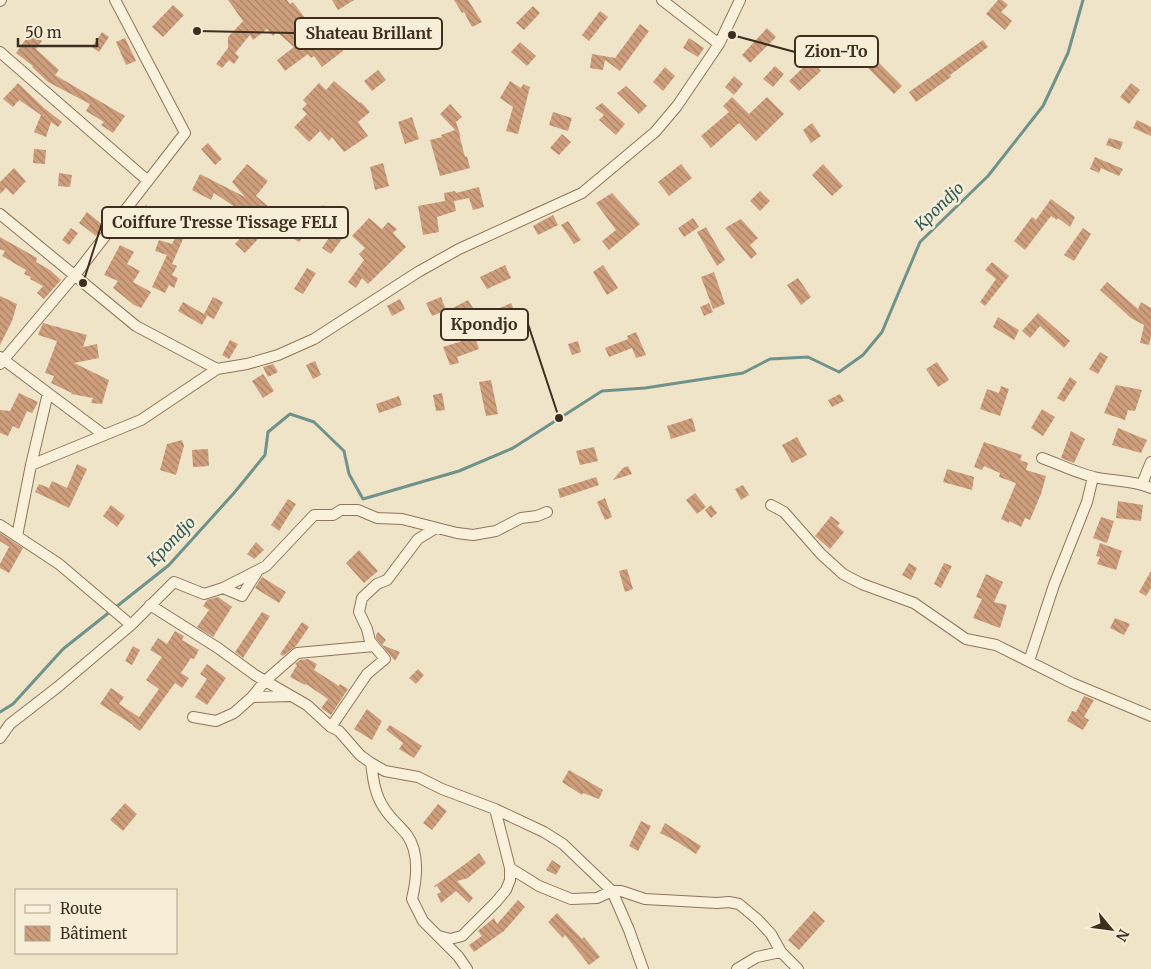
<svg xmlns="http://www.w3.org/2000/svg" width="1151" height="969" font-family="Merriweather,serif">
	<defs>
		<pattern id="building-back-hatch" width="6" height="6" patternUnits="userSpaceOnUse" patternTransform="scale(1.25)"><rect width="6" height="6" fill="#cf9f7d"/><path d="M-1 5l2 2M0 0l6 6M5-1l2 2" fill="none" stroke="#a98266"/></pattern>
	</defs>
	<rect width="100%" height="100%" fill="#f0e4c8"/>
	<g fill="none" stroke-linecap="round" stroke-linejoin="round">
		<path stroke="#6f938a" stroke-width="3" d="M0 712 13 704 63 649 169 565 234 493 265 455 268 432 290 414 314 422 344 451 349 474 363 499 459 471 513 448 602 391 645 388 743 373 770 359 808 357 839 372 863 355 882 332 920 242 988 176 1043 106 1068 53 1083 0"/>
	</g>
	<path fill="url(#building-back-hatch)" d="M228 0H287L290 4 293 2 311 26 318 21 333 45 337 43 343 51 322 67 314 56 311 58 308 54 285 71 277 60 294 47 277 32 273 36 267 29 253 40 250 35 235 53 239 57 234 64 229 60 222 68 216 64 228 48V37L243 21Z
		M332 0H354L338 10Z
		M454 0H468L482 22 472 27 464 12 462 13Z
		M998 0H1002L1008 5 1001 12 1012 21 1005 30 986 14Z
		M173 5 184 15 163 37 152 27Z
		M533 6 540 13 524 30 516 23Z
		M600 11 608 17 589 41 582 35Z
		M640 24 649 31 620 71 605 60 603 70 590 68 592 54 615 58Z
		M767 28 776 37 750 63 742 55Z
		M102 32 109 37 99 52 92 47Z
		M30 33 42 41 36 49 59 70 55 75 125 116 113 133 101 125 104 122 86 111 90 104 48 82 32 67 33 66 16 53Z
		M125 38 136 61 126 65 116 42Z
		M689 38 704 48 698 57 683 48Z
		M983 40 988 47 950 75 951 77 916 102 909 92Z
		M520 42 536 56 527 66 511 52Z
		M871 55 902 86 894 94 863 63Z
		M811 60 821 71 799 91 789 81Z
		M775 66 784 74 773 87 763 79Z
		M665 67 675 76 663 91 653 82Z
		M378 70 386 80 372 91 364 81Z
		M734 76 743 84 734 95 725 87Z
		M334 81 360 103 361 102 370 112 358 122 368 136 344 152 332 137 329 141 320 131 309 142 294 127 307 114 302 109 307 104 303 100 319 83 326 90Z
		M510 81 521 88 523 84 530 87 518 134 506 131 513 107 500 98Z
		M18 83 44 108 62 122 58 127 51 122 46 137 34 132 41 115 19 100 13 107 3 99Z
		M1131 83 1140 90 1129 104 1120 97Z
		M626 86 647 106 639 114 617 93Z
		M732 97 749 114 767 97 784 114 756 141 739 123 711 148 701 136 729 112 723 106Z
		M602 103 625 124 616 135 599 120 604 115 595 108Z
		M450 104 462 117 456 122 461 137 459 134 465 157 467 156 470 168 440 176 430 140 442 137 441 135 455 130 440 114Z
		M553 112 572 118 568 131 549 125Z
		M412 117 419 139 405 144 398 122Z
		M1137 120 1151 127V136L1133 128Z
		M812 123 821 136 811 143 803 130Z
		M562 134 571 142 559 155 550 148Z
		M1109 138 1123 142 1120 150 1106 145Z
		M208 143 222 159 215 165 201 149Z
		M34 149 46 150 45 164 33 163Z
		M1095 157 1123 169 1119 176 1101 168 1099 173 1090 169Z
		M383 163 389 186 375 190 370 167Z
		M247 164 268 181 256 196 275 212 266 224 247 206 238 216 231 211 235 207 214 193 211 200 192 190 200 174 245 197 232 182Z
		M681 164 692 178 669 196 658 182Z
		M823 164 843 186 832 196 812 175Z
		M14 168 26 181 13 195 6 188 0 194V182Z
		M59 173 72 175 70 187 58 186Z
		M479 187 484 207 473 210 469 198 454 201 456 211 437 217 439 232 423 235 418 206 445 201 444 193 455 191 456 193Z
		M760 191 770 201 760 211 750 201Z
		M612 193 640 224 609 250 602 241 616 230 596 203Z
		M1051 199 1075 217 1070 227 1058 218 1057 220 1051 216 1025 250 1014 241 1032 217 1036 220Z
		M146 205 158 213 155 216 166 224 159 234 148 227 145 230 134 221Z
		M323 205 336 217 332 222 347 232 331 254 322 248 331 235 312 216Z
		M87 212 104 226 96 236 79 223Z
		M553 215 558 225 538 235 533 226Z
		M369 218 382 229 388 222 397 229 393 233 406 247 368 284 362 278 356 288 348 282 364 260 359 254 365 248 352 236Z
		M693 218 699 227 684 237 678 228Z
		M308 219 314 225 299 242 292 238Z
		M741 219 758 238 750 245 757 254 751 259 725 228Z
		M568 221 581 240 574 244 561 225Z
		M706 227 725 260 717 266 697 232Z
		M71 228 78 233 69 245 62 240Z
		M1083 228 1091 234 1074 261 1064 255Z
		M248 230 258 239 245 253 235 244Z
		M176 236 183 239 172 264 177 266 172 275 178 278 174 288 169 285 165 293 152 287 167 255 155 251 159 240 172 244Z
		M0 237 37 258 36 262 50 270 61 280 44 299 37 293 43 286 30 279 31 277 24 274 26 270 2 256 5 251 0 249Z
		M120 245 134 252 127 264 140 271 133 282 151 292 141 308 134 305 113 288 118 281 104 275Z
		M992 262 1009 276 985 306 980 302 996 279 985 270Z
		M505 265 511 278 487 289 480 277Z
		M603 265 618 288 607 295 593 272Z
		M307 268 316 273 303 294 294 289Z
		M714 272 725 304 713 309 701 277Z
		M798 278 811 297 801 305 787 285Z
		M1107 282 1138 309 1141 302 1151 308V337L1149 345 1140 343 1144 325 1131 318 1100 290Z
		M0 296 17 304 12 321 0 345Z
		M213 297 223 302 214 319 204 314 207 316 202 325 178 311 183 302 204 314Z
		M441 297 446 310 432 316 426 303Z
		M400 299 405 309 392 316 387 306Z
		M468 300 476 313 454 325 447 311Z
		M511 303 520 324 496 334 487 314Z
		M709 303 713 312 704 316 700 307Z
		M1038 313 1070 341 1064 348 1040 326 1030 338 1022 331Z
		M998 317 1019 330 1014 340 993 327Z
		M43 323 87 335 83 347 97 344 99 358 74 363 109 380 102 404 91 403 93 398 71 394 72 393 51 383 54 376 45 373 57 341 38 335Z
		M636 332 646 355 636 358 632 348 609 357 605 348 628 339 627 336Z
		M475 337 479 349 457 357 459 363 450 365 443 347Z
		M230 340 238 344 229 359 222 355Z
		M578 341 581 352 572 355 568 344Z
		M1100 352 1108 357 1098 374 1089 369Z
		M315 361 321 375 313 379 306 365Z
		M937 362 949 380 938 387 926 369Z
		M273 364 278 372 268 377 263 367Z
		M263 374 274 391 263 398 252 381Z
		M1070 377 1077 382 1064 402 1057 398Z
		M491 380 498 414 486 416 479 382Z
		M1116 385 1142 390 1135 411 1128 410 1125 420 1104 413Z
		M1001 386 1009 389 1000 416 980 409 987 389 999 393Z
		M19 393 38 402 32 413 27 411 19 429 13 426 8 436 0 433V410L10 411Z
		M442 393 445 410 436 411 433 395Z
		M840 394 844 401 832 407 828 400Z
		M399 396 402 405 379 413 376 404Z
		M1042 409 1055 417 1043 436 1031 428Z
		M692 418 696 431 671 439 667 426Z
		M1118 428 1147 440 1141 453 1112 445Z
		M1071 431 1085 439 1074 463 1061 458Z
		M797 437 807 455 792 463 782 445Z
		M182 440 184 446 176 475 160 470 167 444Z
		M984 442 1022 455 1020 460 1028 463 1026 470 1046 476 1041 494 1030 520 1025 518 1021 527 1009 521V523L1001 519 1016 483 999 477 1000 473 984 466 982 470 974 467Z
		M594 447 598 461 580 465 576 451Z
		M208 449 209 466 193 467 192 450Z
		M77 464 87 469 69 508 35 492 39 484 49 488 52 481 67 488Z
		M628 466 632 474 613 480 623 468Z
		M947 469 974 477 972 490 943 482Z
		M596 477 599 485 560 498 558 489Z
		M743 485 749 495 741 500 735 489Z
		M695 493 706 507 697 514 686 500Z
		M605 498 612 517 605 520 597 502Z
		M288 499 296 504 279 531 271 525Z
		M1118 501 1143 505 1141 521 1116 518Z
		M111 505 125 516 117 527 103 516Z
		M711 505 717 513 711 518 705 510Z
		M831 516 840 523 837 526 844 532 830 549 815 536Z
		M1101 517 1114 521 1107 543 1093 538Z
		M0 533 23 548 9 573 0 568V564L9 547 0 541Z
		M256 542 264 550 254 559 247 554Z
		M1100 543 1122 551 1116 570 1097 564 1100 557 1096 556Z
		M359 550 378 571 364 583 346 563Z
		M909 563 917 568 911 580 902 575Z
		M944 563 952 566 941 588 934 584Z
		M627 569 633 589 625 592 619 571Z
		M1151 571V588L1146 596 1139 592Z
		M986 574 1003 582 994 602 1007 605 1000 628 973 618 982 599 976 597Z
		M262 577 286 592 279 603 255 588Z
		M218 597 232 607 213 637 197 627 209 610 203 606 207 600Z
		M262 612 270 616 243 658 235 652Z
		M1115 618 1130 624 1124 635 1110 628Z
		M302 622 309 627 296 646 283 656 280 654Z
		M175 631 184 636 182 640 199 650 194 659 191 658 181 673 189 678 182 688 175 683 140 731 133 726V725L100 704 111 688 124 697 119 704 139 717 159 689 146 680 162 657 150 650 158 638 167 644Z
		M378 632 386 640 382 645 400 652 395 661 376 638V635Z
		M133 646 140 650 132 665 125 661Z
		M308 659 317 664 314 670 339 686 340 684 348 689 331 715 321 708 328 699 306 684 305 685 290 677 297 665 295 664 300 660Z
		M207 664 226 678 207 705 195 697 207 679 200 674Z
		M418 669 424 675 416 684 409 678Z
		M1084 696 1094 700 1084 717 1089 720 1083 730 1067 721 1072 711 1076 712Z
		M367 709 382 721 372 740 354 729Z
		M390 725 422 746 414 758 399 749 403 743 386 730Z
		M569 770 603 790 599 799 583 793 582 795 562 782Z
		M125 803 137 814 123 831 110 820Z
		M438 804 447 811 432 830 423 823Z
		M641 821 651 826 638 851 629 846Z
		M665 823 701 846 696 854 676 841 660 833Z
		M479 853 486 863 468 878 457 881 473 898 469 903 456 891 441 903 437 894 441 892 437 886 433 887 468 862Z
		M552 860 561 866 556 875 546 870Z
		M518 900 525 907 504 931 474 952 469 945 482 936 478 931 494 918 497 924Z
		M814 911 825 921 799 950 788 940Z
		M557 913 582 939 584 937 600 957 589 965 565 935 563 938 548 922Z"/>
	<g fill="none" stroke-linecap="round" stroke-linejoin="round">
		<g stroke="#8d765c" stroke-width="12">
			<path id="minor" d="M662 0 719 44
				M0 1 1 0
				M0 52 148 181
				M0 214 136 326 217 369
				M0 357 104 435
				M0 364 75 275 185 133 115 0
				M1042 458C1059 464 1076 473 1094 477 1114 482 1130 479 1151 488
				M31 465 48 393
				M1142 484 1151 462
				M771 505 784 512 821 554 843 574 862 584 914 603 966 639 996 645 1072 683 1151 716
				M0 525 59 564 131 625 174 582 204 594 223 588 266 566 314 515H333L341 510H358L377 518 402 519 457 533 473 535 496 531 521 518 537 516 547 512
				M17 536 31 465 141 420 217 369 247 364 278 355 314 339 418 272 459 249 582 193 655 132 677 106 719 44 740 0
				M223 588 242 596 257 572
				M150 605 218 648 255 675 307 705 331 727 339 731 360 755 371 763 385 771 418 777 442 789 495 809 544 832 563 844 612 891 629 930 643 969
				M1029 661 1054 585 1087 502 1093 477
				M252 697 265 681 297 653 374 646
				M193 717 216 721 234 713 252 697 290 696
				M331 727 367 674 385 659 370 641 367 629 359 612 362 598 377 584 387 580 418 539 436 528
				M0 738 10 724 59 686 131 625
				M371 763C373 779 375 795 384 808 390 818 400 826 407 835 420 853 417 878 412 899L423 921 458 956 467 969
				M510 868 539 886 571 899 597 898 612 891H621L645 899 717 903 729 902 739 904 757 919 771 934 781 952 798 969
				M439 936 450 939 462 936 496 902 506 890 510 880V868L495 809
				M737 969 757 957 781 952"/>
		</g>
		<use href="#minor" stroke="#faf1dc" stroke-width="10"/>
	</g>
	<g text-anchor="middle" stroke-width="5" stroke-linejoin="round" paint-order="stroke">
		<g font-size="16" font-style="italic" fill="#2f5d5a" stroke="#f7eed8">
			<text transform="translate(939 206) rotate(-44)" y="6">Kpondjo</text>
			<text transform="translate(171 541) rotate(-46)" y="6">Kpondjo</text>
		</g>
	</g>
	<path fill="none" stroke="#3d2e20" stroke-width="2" d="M197 31L295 33M732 35L795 52M83 283L102 223M559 418L528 324"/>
	<g fill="#3d2e20" stroke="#f7eed8" stroke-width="2">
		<circle cx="197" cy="31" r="5"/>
		<circle cx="732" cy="35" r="5"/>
		<circle cx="83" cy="283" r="5"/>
		<circle cx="559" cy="418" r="5"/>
	</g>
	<g fill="#f7eed8" stroke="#3d2e20" stroke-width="2">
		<rect x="295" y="18" width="147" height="31" rx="5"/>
		<rect x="795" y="36" width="83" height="31" rx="5"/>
		<rect x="102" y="207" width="246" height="31" rx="5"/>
		<rect x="441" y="309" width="87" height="31" rx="5"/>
	</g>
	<g font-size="16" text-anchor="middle" font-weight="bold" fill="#3d2e20">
		<text x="369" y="39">Shateau Brillant</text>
		<text x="836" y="57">Zion-To</text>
		<text x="225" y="228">Coiffure Tresse Tissage FELI</text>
		<text x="484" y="330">Kpondjo</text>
	</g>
	<rect x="15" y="889" width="162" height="65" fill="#f7eed8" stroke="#ada18e"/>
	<rect x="25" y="905" width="25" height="8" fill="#faf1dc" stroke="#ada18e"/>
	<text x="60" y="914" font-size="15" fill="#3d2e20">Route</text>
	<rect x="25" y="926" width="25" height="15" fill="url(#building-back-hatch)" stroke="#ada18e"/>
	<text x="60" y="939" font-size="15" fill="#3d2e20">Bâtiment</text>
	<g transform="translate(1111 929) rotate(119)" stroke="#f7eed8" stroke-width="4" paint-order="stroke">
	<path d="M0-4L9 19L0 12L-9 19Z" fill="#3d2e20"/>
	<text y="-8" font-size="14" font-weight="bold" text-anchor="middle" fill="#3d2e20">N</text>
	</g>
	<path d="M18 38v8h79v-8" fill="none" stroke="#3d2e20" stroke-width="2.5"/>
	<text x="25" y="38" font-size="15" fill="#3d2e20" stroke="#f7eed8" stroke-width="4" paint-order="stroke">50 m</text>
</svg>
